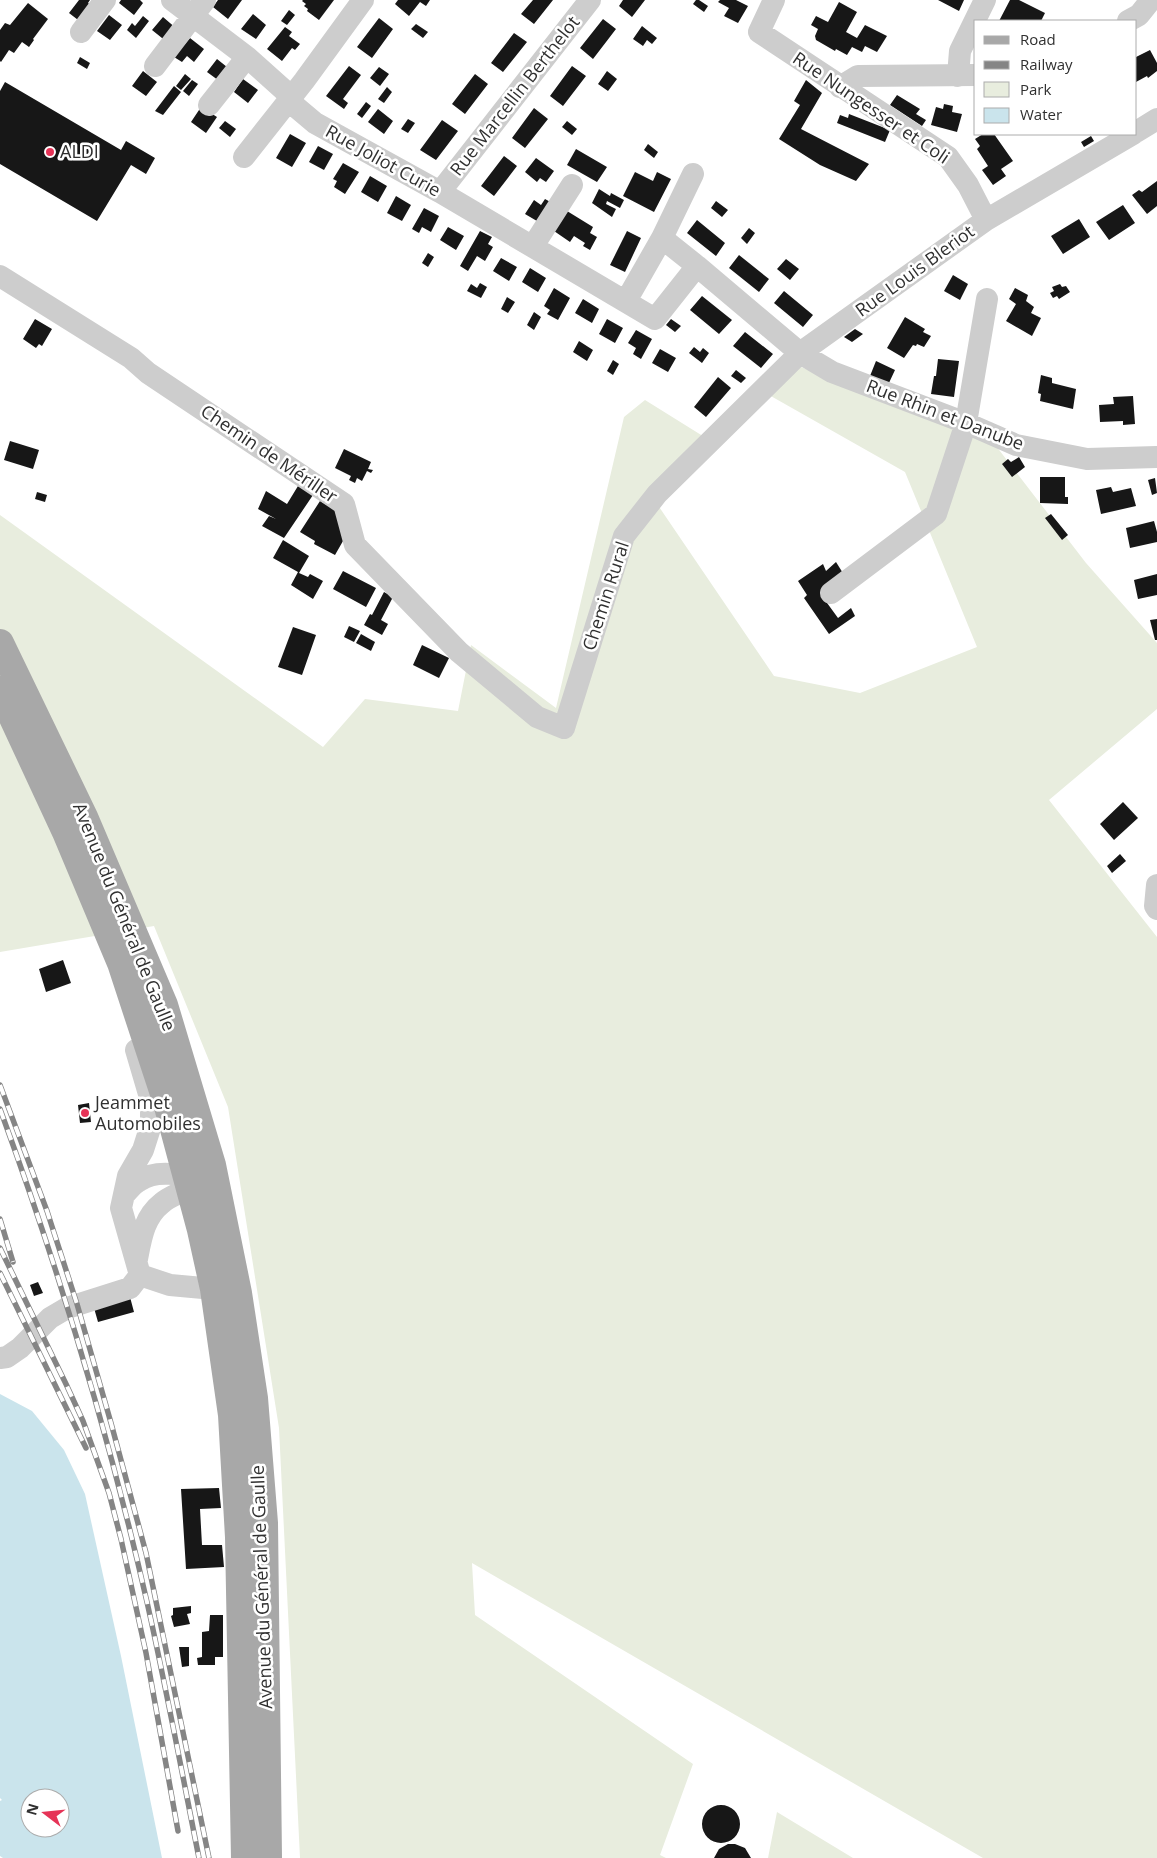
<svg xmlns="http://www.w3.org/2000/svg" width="1157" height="1858" font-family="'Open Sans',sans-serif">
	<rect width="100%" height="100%" fill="#fff"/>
	<path fill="#e8edde" d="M801 367 993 442 1086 563 1157 643V709L1049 800 1157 937V1858H983L472 1563 475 1615 693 1764 660 1855 666 1858H300L279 1428 228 1107 154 926 0 952V515L323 747 365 699 458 711 471 645 556 708 624 417 645 400 706 438 651 495 774 676 860 693 977 647 905 472 769 395Z
		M777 1812 853 1858H768Z"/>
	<path fill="#cae4ec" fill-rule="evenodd" d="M0 1394 32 1411 64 1450 85 1494 121 1656 162 1858H3L0 1856V1801L2 1800 0 1798ZM30 1798H60V1828H30Z"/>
	<path fill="#171717" d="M79 0H90L88 3 93 7 82 23 69 13Z
		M121 0H140L143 3 134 15 119 3Z
		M218 0H242L228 19 213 7Z
		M303 0H334L319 20 307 11 308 9 304 6 306 4 302 1Z
		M398 0H430L426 6 420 2 409 16 395 4Z
		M533 0H553L534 24 521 14Z
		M623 0H645L632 17 619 6Z
		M696 0H699L708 6 704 12 693 4Z
		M720 0H736L748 6 738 23 724 16 729 8 718 2Z
		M938 0H964L959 11Z
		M1010 0H1019L1045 13 1041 21H999Z
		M839 2 857 12 846 32 857 38 865 25 887 36 877 52 865 46 862 52 852 47 847 55 836 49 835 51 816 40 815 36 818 29 811 25 816 16 828 22Z
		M28 3 48 19 33 39 34 40 29 47 22 42 14 53 9 50 1 62 0 61V30L5 23 10 25Z
		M289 10 295 15 287 25 281 21Z
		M253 14 266 25 256 39 241 29Z
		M109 15 122 25 110 40 97 31Z
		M143 16 149 21 136 38 127 30 132 23 135 26Z
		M163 17 177 29 167 42 152 30Z
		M379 18 393 29 372 58 357 47Z
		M603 19 616 29 593 59 580 48Z
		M416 24 428 32 423 38 411 29Z
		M642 26 657 38 652 44 647 40 643 46 633 39Z
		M285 27 292 32 289 36 300 44 295 50 292 48 282 61 267 49Z
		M514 33 527 42 503 72 491 63Z
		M190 38 204 49 194 62 187 56 182 62 174 57Z
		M1150 50 1157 63V71L1148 78 1147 76 1136 82V57Z
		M80 57 90 63 87 69 77 63Z
		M217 59 232 71 222 83 207 72Z
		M349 66 361 75 343 99 348 103 344 109 326 96Z
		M572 66 586 76 563 106 550 96Z
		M379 67 389 74 380 86 370 78Z
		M143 71 157 82 146 96 132 86Z
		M607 71 617 79 608 91 598 84Z
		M185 74 191 79 181 90 176 86Z
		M475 74 488 84 465 114 452 104Z
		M243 79 258 90 248 103 234 92Z
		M192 80 198 84 189 96 183 91Z
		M806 80 822 93 801 129 869 164 856 181 820 165 779 139 800 105 794 101Z
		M5 82 121 150 126 141 155 158 146 174 131 165 97 221 0 164V91Z
		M174 86 181 92 163 115 155 111Z
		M387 87 392 92 384 103 378 99Z
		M897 95 920 109 916 114 926 120 922 126 890 105Z
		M366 102 371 106 362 118 357 114Z
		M944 104 953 106 952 112 962 114 957 132 931 125 936 107 943 109Z
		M201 107 217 117 206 133 191 122Z
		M534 108 548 119 525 148 512 138Z
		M378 109 393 121 384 134 368 122Z
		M849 114 890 130 885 142 837 123 840 115 848 118Z
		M408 119 415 123 408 133 401 129Z
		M442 120 458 131 436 160 420 150Z
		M225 121 236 129 230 137 219 128Z
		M567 121 577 129 572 135 562 127Z
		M290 134 306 143 292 167 276 158Z
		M983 134H994L1013 161 1001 169 1006 176 993 185 982 170 988 166 977 149 980 146 975 139Z
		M1091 136 1094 141 1084 147 1081 142Z
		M648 144 658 152 654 158 644 150Z
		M318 146 333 154 324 170 309 162Z
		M576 149 607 167 597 182 567 165Z
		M504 156 517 166 494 196 481 186Z
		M536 158 554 171 546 182 540 178 537 182 525 172Z
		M343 163 359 172 345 194 334 187 337 181 333 179Z
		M635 172 653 181 657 172 671 179 654 212 623 196Z
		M370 176 387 186 378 202 361 192Z
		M1157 181V206L1147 214 1132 195 1139 190 1142 192Z
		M599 189 610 196 611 193 624 200 620 208 607 201 606 204 616 209 612 217 592 203Z
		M396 196 411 205 402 221 387 213Z
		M545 199 554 204 542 224 525 214 534 200 541 205Z
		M716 201 728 210 722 217 711 208Z
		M1123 205 1135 223 1109 240 1096 222Z
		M424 208 439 216 431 232 422 227 419 233 412 229Z
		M567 211 593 227 590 233 597 237 590 250 583 246 585 243 574 236 570 242 554 231Z
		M1079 219 1090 237 1063 254 1051 236Z
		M697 220 725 243 716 256 687 233Z
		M448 227 464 236 456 250 440 240Z
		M749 228 755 233 747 244 741 238Z
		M480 231 492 237 488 244 493 247 485 261 477 256 468 271 460 266Z
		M627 231 641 238 625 272 610 265Z
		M428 253 434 257 428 267 422 263Z
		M739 255 769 279 759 292 729 268Z
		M501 258 517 267 509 281 493 271Z
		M786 259 799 269 790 280 777 269Z
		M530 268 546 278 538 292 522 282Z
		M953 275 968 284 960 300 944 291Z
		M480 283 487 287 481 298 467 291 471 284 477 288Z
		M1060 284 1062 287 1066 286 1070 292 1059 299 1057 296 1053 298 1050 293 1054 291 1052 287Z
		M554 288 570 298 558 320 547 314 550 310 544 306Z
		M1015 288 1028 295 1026 301 1034 307 1031 313 1041 318 1032 336 1006 321 1016 304 1009 299Z
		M784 291 813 315 803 327 774 303Z
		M702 296 732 320 719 334 690 310Z
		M507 297 515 302 508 313 501 309Z
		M583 299 599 309 592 323 575 313Z
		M534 312 541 317 534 330 527 325Z
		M905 317 925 329 923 332 931 336 924 347 917 344 916 346 913 345 904 358 887 348Z
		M35 319 52 329 42 346 39 344 36 348 23 339Z
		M607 319 623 328 615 343 599 334Z
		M671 319 681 326 675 332 666 325Z
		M855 329 863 334 852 342 844 337Z
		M636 330 652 339 641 359 633 354 636 348 628 343Z
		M745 332 773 354 761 368 733 346Z
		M579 341 593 350 587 361 573 352Z
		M694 347 700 352 703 348 709 353 702 363 689 353Z
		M660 349 676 358 668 372 652 363Z
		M938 359 959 361 954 397 931 394 934 376H936Z
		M613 360 619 364 613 375 607 371Z
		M876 361 895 370 888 385 870 376Z
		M736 370 746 378 741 383 731 376Z
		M1041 375 1052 378V383L1076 389 1073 409 1040 401 1041 394 1038 393Z
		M718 377 731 388 706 417 694 407Z
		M1133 396 1135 424 1123 425V421L1100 422 1099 405 1114 404 1113 397Z
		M10 441 39 450 33 469 4 460Z
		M344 449 371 462 368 469 373 470 371 473 367 471 362 481 357 478 355 483 349 480 351 476 335 468Z
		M1019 457 1025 467 1012 477 1002 464 1008 459 1011 462Z
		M1040 477H1065V497H1068V504L1040 503Z
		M1155 478 1157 493 1152 495 1148 480Z
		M298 486 313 495 284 538 262 526 269 516 276 519 258 509 266 491 287 504Z
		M1111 487 1113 492 1131 488 1136 506 1101 514 1096 490Z
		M37 492 47 495 45 502 35 499Z
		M320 501 341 513 347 534 335 555 314 544 315 541 300 532Z
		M1051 514 1068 535 1062 540 1045 518Z
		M1154 521 1157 532V542L1130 548 1126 528Z
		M283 540 309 556 299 573 308 577 310 574 323 581 313 599 291 585 298 572 273 558Z
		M836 562 846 578 822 596 838 618 851 608 855 616 829 634 804 598 807 595 798 581 823 564 826 571Z
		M343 571 376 588 366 607 333 589Z
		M1157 574V595L1138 599 1134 580Z
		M384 592 393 597 381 620 388 624 382 635 364 625 370 614 372 615Z
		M1157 619V640H1155L1150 620Z
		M349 626 360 631 354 642 344 637Z
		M293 627 316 635 302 675 278 667Z
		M361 634 375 642 371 651 356 643Z
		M422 645 449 658 439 678 413 665Z
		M1123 802 1138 818 1114 840 1100 824Z
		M1120 854 1126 861 1112 873 1107 866Z
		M63 960 71 983 46 992 39 969Z
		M89 1103 91 1122 80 1123 78 1105Z
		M38 1282 43 1293 34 1296 30 1285Z
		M130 1297 134 1312 98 1322 94 1308Z
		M219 1488 221 1508 200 1509 202 1545H222L224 1567 186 1569 181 1489Z
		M191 1606V1613L187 1614 190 1624 174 1627 171 1616 173 1615V1608Z
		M210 1615H223V1657H215V1665H198L197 1658 202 1657V1632L209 1631Z
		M179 1647H189V1666L182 1667Z
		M702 1824a19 19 0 1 1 38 0a19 19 0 1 1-38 0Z
		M728 1844H735L745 1848 751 1858H714L719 1849Z"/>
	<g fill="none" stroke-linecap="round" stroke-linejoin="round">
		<path stroke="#cdcdcd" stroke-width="22" d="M172 0 247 57 285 91 296 107 315 123 440 192 655 319 697 266 662 238 626 301
			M774 0 759 32 948 157 968 185 986 220
			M1128 21 1139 15 1151 0
			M81 32 105 0
			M155 66 205 0
			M958 76 960 51 985 0
			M840 87 858 76 976 75
			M209 105 247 57
			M1136 132 1157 119
			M244 157 304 81 363 0
			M440 192 590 0
			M662 238 693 174
			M533 246 572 185
			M697 266 800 353 832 372 966 423 1016 445 1087 459 1157 457
			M0 276 131 358 148 373 344 504 355 545 459 652 537 717 564 728 624 536 657 494 800 353 986 220 1133 134
			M831 593 936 514 966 423 987 299
			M1157 885 1155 906 1157 909
			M136 1050 151 1101V1125L143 1150 128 1176 121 1208 140 1275
			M124 1195C129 1190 133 1184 139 1181 155 1170 184 1172 199 1184
			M137 1259C141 1238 144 1217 162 1203 175 1192 191 1193 197 1174
			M140 1275 170 1285 214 1289
			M0 1358 7 1357 20 1348 50 1318 67 1308 130 1288 140 1275"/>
		<path stroke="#a8a8a8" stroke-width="28" d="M0 643 84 817 164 1005 212 1165 238 1293 254 1398 264 1523 268 1858
			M0 690 66 832 121 963 167 1103 201 1230 214 1289 232 1415 239 1537 245 1858"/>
		<g stroke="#858585" stroke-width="5.5">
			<path id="rail" d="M0 1085 47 1211 77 1304 111 1423 146 1553 209 1858
				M0 1109C59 1270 109 1435 147 1602 166 1687 182 1773 199 1858
				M0 1219 13 1262
				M0 1248 66 1384 83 1421 109 1493 121 1539 146 1653 178 1831
				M0 1273 86 1448"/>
		</g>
		<use href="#rail" stroke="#fff" stroke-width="4" stroke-dasharray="11" stroke-linecap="butt"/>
	</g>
	<g fill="#e63357" stroke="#fff" stroke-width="2">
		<circle cx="50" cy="152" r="5"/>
		<circle cx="85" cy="1113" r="5"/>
	</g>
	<g text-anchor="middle" stroke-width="5" stroke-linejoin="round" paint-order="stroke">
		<g font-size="18" fill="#303030" stroke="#fff">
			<text transform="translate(515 96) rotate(-52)" y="6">Rue Marcellin Berthelot</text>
			<text transform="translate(871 108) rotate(34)" y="6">Rue Nungesser et Coli</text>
			<text transform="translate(383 161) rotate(29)" y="6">Rue Joliot Curie</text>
			<text transform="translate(915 271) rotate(-36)" y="6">Rue Louis Bleriot</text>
			<text transform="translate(945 415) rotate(21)" y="6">Rue Rhin et Danube</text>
			<text transform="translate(269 454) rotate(34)" y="6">Chemin de Mériller</text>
			<text transform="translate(606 596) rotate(-72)" y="6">Chemin Rural</text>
			<text transform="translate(124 917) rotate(68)" y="6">Avenue du Général de Gaulle</text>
			<text transform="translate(262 1587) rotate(-92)" y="6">Avenue du Général de Gaulle</text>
		</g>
		<g font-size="18" fill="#303030" stroke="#fff" text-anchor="start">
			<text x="60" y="158">ALDI</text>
			<text x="95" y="1109">Jeammet<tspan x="95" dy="21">Automobiles</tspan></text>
		</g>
	</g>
	<rect x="974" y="20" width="162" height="115" fill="#ffffff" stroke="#acacac"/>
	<rect x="984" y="36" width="25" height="8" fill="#a8a8a8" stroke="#acacac"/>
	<text x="1020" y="45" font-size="15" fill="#303030">Road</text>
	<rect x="984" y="61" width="25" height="8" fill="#858585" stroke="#acacac"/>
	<text x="1020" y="70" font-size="15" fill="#303030">Railway</text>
	<rect x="984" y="82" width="25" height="15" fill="#e8edde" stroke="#acacac"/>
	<text x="1020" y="95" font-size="15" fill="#303030">Park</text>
	<rect x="984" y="108" width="25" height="15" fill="#cae4ec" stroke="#acacac"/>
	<text x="1020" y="120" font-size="15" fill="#303030">Water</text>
	<g transform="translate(45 1813) rotate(286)"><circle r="24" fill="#ffffff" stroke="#acacac"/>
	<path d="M0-4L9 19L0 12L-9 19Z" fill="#e63357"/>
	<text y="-8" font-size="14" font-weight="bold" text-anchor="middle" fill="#303030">N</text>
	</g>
</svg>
